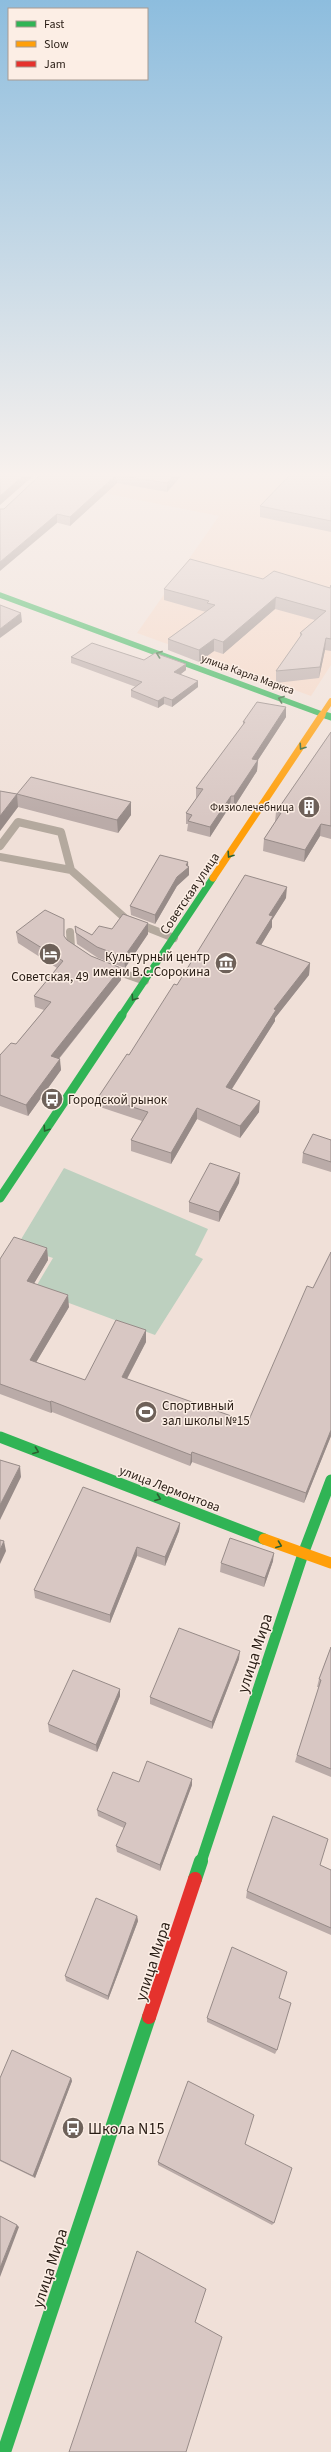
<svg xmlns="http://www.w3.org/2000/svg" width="331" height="2452" font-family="'Source Sans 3',sans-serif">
	<rect width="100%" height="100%" fill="#f0e0d8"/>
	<path fill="#f5d6c5" d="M55 476H331V665L311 696 137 633 219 516 48 482Z"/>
	<path fill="#bdd0bf" d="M64 1168 208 1229 195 1255 203 1259 155 1335 34 1290 53 1258 17 1246Z"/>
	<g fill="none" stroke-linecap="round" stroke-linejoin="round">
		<path stroke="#b4a99e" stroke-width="8" d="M0 846 18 822 61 832 71 870
			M0 857 71 870 126 919 174 938
			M70 932 71 947 79 953
			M108 968 145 981"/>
		<path stroke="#30b455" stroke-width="5.5" d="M0 595 327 716"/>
		<path stroke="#30b455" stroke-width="7" d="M325 715 331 717
			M121 1016 213 878"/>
		<path stroke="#30b455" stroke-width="9" d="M0 1198 122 1015"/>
		<path stroke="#30b455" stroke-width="11" d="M0 1437 264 1539
			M201 1862 303 1554 331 1480"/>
		<path stroke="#30b455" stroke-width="14" d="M195 1879 201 1861
			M4 2452 149 2017"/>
		<path stroke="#ff9f0a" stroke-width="5.5" d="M321 716 331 701"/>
		<path stroke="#ff9f0a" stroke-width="7" d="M213 878 322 715"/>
		<path stroke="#ff9f0a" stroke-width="11" d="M264 1539 331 1563"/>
		<path stroke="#e5322d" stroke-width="14" d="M149 2017 195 1879"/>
	</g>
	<path fill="#baaba8" d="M39 476H181L167 492 117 483 70 526 4 509Z
		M331 476V532L260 517V506Z
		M263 579 330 588 331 585V651L325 650 319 678 276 683V671L300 637V633L315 620 275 609 223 654 214 651 199 662 168 650V639L206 612 164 600V589Z
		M71 657 144 660 186 664V670L181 674 198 687 172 707 164 704 158 708 131 697V690L136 687 71 663Z
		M286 707V717L258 760 257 771 234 807 230 806 210 837 187 831 188 824H186V813L197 798H196V788L243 725V722Z
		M331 732V839L320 836 304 862 263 851 264 839 275 822 276 812Z
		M0 791 17 794 131 802V815L118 833 18 807 0 831Z
		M188 862 189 875 177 886 155 924 131 915 130 906Z
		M286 898 272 920V927L261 945 310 963 309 975 275 1018V1021L232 1089 259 1112 240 1138 197 1119 171 1164 131 1151V1140L142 1121 100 1107 99 1096 129 1055 177 985Z
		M148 923V934L125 968 98 958 77 944 75 926 92 935 112 929Z
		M16 932 65 937 67 940 91 956 121 968V980L59 1059 61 1070 28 1116 0 1106V1055L16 1044 44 1010 35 1007 34 996 57 968 18 943Z
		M331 1140V1172L302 1163 303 1153Z
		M239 1183 219 1222 189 1212V1202Z
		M47 1248 48 1260 34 1283 69 1307 36 1362 85 1380 146 1330V1342L127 1379 248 1422 313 1288 331 1252V1436L304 1503 192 1462 190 1466 52 1412 51 1413 0 1394V1259Z
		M180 1523 179 1531 165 1566 137 1556 110 1623 35 1598 34 1590Z
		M273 1561 264 1587 220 1572 221 1563Z
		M331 1647V1777L295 1762 297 1755 319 1687H317L319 1679Z
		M239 1659 212 1729 150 1704V1697Z
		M120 1689V1696L97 1752 49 1732 48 1724Z
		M192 1779V1785L160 1871 117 1852 116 1846 124 1828 98 1816 97 1810 139 1782Z
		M320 1865 331 1870V1935L246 1898 247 1891Z
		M137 1916 138 1921 108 2000 66 1981 65 1976Z
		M279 1998 277 2050 275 2054 207 2022V2018Z
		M0 2078H71L72 2081 35 2178 0 2161Z
		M245 2144 274 2223 272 2225 158 2165V2162Z"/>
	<path fill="#978b88" d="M23 476H33L0 505V496Z
		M115 476H116L117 483 70 526V517Z
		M173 476H181L167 492V483Z
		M57 514V523L0 571V562Z
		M276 597 275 609 223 654V642Z
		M21 613 22 622 0 638V629Z
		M326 638 325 650 319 678 320 667Z
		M214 639V651L199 662V650Z
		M186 664V670L174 679V672Z
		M198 681V687L172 707V700Z
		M164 697V704L158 708V701Z
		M286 707V717L252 769V759Z
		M258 760 257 771 234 807V796Z
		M17 794 18 807 0 831V816Z
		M231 796 230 806 210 837V827Z
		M131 802V815L118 833 117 820Z
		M321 824 320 836 304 862 305 850Z
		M188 862V867H189V875L177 886 155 924V915L177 877Z
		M287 887 286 898 272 920V927L255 955 256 943 269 915Z
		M148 923V934L125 968 124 957Z
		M310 963 309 975 275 1018V1021L226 1098V1087L274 1009Z
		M121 968V980L52 1067 51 1056Z
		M60 1059 61 1070 28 1116 26 1105Z
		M260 1101 259 1112 240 1138V1126Z
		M197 1108V1119L171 1164V1153Z
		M240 1173 239 1183 219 1222V1212Z
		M47 1248 48 1260 29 1292 27 1281Z
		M68 1295 69 1307 31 1371 30 1360Z
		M146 1330V1342L122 1388V1377Z
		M51 1401 52 1412 51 1413 50 1402Z
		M331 1430V1436L304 1503 306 1493Z
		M192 1452V1462L190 1466 191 1455Z
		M20 1466 21 1477 0 1520V1505Z
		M180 1523 179 1531 165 1566V1557Z
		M4 1541 6 1551 0 1564V1550Z
		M137 1547V1556L110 1623V1615Z
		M274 1553 273 1561 264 1587 265 1578Z
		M240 1651 239 1659 212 1729V1722Z
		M120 1689V1696L97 1752 96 1745Z
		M192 1779V1785L160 1871V1865Z
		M137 1916 138 1921 108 2000V1996Z
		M71 2078 72 2081 35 2178 33 2176Z
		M17 2225 19 2227 0 2277V2268Z"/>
	<path fill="#d8c7c3" stroke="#978b88" d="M0 476H23L0 496Z
		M39 476H115L70 517 57 514 0 562V509H4Z
		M122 476H173L167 483Z
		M289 476H331V521L260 506Z
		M190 559 263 579 274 571 330 588 331 585V639L326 638 320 667 276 671 302 634 300 633 326 611 276 597 223 642 214 639 199 650 168 639 215 605 207 603 209 601 164 589Z
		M0 605 21 613 0 629Z
		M92 643 144 660 155 653 186 664 174 672 198 681 172 700 164 697 158 701 131 690 142 682 71 657Z
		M257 702 286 707 252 759 258 760 234 796H231L210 827 188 821 192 815 186 813 203 789 196 788 245 722H243Z
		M331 732V826L321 824 305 850 264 839 281 813 276 812Z
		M31 777 131 802 117 820 17 794Z
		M0 791 17 794 0 816Z
		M160 855 188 862 186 865 189 867 177 877 155 915 130 906Z
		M245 875 287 887 269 915 273 916 256 943 310 963 274 1009 276 1010 226 1087 260 1101 240 1126 197 1108 171 1153 131 1140 148 1112 99 1096 127 1054 129 1055 174 984 177 985Z
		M45 910 64 919V936L67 940 91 956 121 968 51 1056 60 1059 26 1105 0 1095V1055L11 1043 16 1044 51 1002 34 996 63 961 16 932Z
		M123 914 148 923 124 957 97 947 76 933 75 926 92 935 99 926 112 929Z
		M313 1134 331 1140V1162L303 1153Z
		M210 1163 240 1173 219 1212 189 1202Z
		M14 1237 47 1248 27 1281 68 1295 30 1360 85 1380 116 1320 146 1330 122 1377 248 1422 307 1286 313 1288 331 1252V1430L306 1493 192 1452 191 1455 51 1401 50 1402 0 1384V1259Z
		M0 1460 20 1466 0 1505Z
		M83 1487 180 1523 165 1557 137 1547 110 1615 34 1590Z
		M230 1538 274 1553 265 1578 221 1563Z
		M0 1540 4 1541 0 1550Z
		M179 1628 240 1651 212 1722 150 1697Z
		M331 1647V1769L297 1755 321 1680 319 1679Z
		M73 1670 120 1689 96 1745 48 1724Z
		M147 1761 192 1779 160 1865 116 1846 126 1823 97 1810 113 1772 139 1782Z
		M273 1816 328 1839 320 1865 331 1870V1928L247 1891Z
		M96 1898 137 1916 108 1996 65 1976Z
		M232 1947 287 1972 279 1998 291 2003 277 2050 207 2018Z
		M12 2050 71 2078 33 2176 0 2160V2078Z
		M188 2081 254 2115 245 2144 292 2168 274 2223 158 2162Z
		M0 2216 17 2225 0 2268Z
		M137 2251 206 2289 195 2322 222 2337 186 2452H69Z"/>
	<defs><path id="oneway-chevron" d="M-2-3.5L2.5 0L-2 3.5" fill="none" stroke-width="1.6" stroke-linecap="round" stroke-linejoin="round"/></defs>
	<g stroke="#2c6031">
		<use href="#oneway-chevron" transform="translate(159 654) rotate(-160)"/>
		<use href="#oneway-chevron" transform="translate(281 699) rotate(-160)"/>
		<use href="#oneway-chevron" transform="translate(302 747) rotate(124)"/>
		<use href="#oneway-chevron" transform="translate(230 855) rotate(124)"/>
		<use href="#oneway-chevron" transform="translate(134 998) rotate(124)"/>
		<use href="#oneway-chevron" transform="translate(46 1129) rotate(124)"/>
		<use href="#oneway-chevron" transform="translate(36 1451) rotate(21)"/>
		<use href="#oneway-chevron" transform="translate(158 1498) rotate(21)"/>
		<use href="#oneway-chevron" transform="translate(279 1545) rotate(21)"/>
	</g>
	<linearGradient id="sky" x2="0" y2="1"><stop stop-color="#8dbdde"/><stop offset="0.58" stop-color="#f8f1ed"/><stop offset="1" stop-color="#f8f1ed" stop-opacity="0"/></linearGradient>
	<rect width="331" height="819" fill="url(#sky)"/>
	<defs>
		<g id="building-disc" transform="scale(1.15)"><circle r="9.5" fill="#6e6159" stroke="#fceee5"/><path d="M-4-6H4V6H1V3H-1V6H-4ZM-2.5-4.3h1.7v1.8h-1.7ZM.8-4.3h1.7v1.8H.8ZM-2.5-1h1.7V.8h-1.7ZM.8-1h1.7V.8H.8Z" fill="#fff"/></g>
		<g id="hotel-disc" transform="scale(1.15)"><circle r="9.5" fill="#6e6159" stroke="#fceee5"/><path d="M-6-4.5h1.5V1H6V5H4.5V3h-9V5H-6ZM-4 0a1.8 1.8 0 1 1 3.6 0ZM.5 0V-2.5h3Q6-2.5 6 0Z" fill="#fff"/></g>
		<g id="museum-disc" transform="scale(1.15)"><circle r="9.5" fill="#6e6159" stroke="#fceee5"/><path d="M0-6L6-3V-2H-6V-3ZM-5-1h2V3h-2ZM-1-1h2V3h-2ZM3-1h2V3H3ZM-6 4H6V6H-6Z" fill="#fff"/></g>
		<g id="bus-disc" transform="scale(1.15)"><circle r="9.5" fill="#6e6159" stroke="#fceee5"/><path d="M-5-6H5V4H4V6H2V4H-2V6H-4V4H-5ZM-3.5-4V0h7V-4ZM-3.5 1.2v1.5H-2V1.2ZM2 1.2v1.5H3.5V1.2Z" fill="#fff"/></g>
		<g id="stadium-disc" transform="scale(1.15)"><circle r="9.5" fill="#6e6159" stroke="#fceee5"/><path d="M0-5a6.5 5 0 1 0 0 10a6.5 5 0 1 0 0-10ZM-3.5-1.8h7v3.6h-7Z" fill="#fff"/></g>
	</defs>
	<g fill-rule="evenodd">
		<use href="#building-disc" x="309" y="807"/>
		<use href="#hotel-disc" x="50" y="954"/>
		<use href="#museum-disc" x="226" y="963"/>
		<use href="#bus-disc" x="52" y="1099"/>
		<use href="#stadium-disc" x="146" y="1412"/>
		<use href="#bus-disc" x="73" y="2128"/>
	</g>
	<g text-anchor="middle" stroke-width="3" stroke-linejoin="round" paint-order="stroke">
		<g font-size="11" fill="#281c14" stroke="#fceee5">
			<text transform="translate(248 674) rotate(20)" y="4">улица Карла Маркса</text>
		</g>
		<g font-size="11" fill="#281c14" stroke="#fceee5" text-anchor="end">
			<text x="294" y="811">Физиолечебница</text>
		</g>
		<g font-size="13" fill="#281c14" stroke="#fceee5">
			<text transform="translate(189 893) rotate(-56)" y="5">Советская улица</text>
			<text transform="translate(170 1488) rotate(21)" y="5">улица Лермонтова</text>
		</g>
		<g font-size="13" fill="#281c14" stroke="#fceee5" text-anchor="start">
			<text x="210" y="961" text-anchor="end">Культурный центр<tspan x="210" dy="15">имени В.С.Сорокина</tspan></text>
			<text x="50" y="981" text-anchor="middle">Советская, 49</text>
			<text x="68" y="1104">Городской рынок</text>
			<text x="162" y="1410">Спортивный<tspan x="162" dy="15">зал школы №15</tspan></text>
		</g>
		<g font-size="16" fill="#281c14" stroke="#fceee5">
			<text transform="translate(254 1653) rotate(-72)" y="6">улица Мира</text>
			<text transform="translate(152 1961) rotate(-72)" y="6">улица Мира</text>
			<text transform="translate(49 2268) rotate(-72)" y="6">улица Мира</text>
		</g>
		<g font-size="16" fill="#281c14" stroke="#fceee5" text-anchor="start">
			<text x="88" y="2134">Школа N15</text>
		</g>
	</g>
	<rect x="8" y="8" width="140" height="72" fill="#fceee5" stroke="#a79a91"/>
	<rect x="16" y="21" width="20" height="6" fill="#30b455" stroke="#a79a91"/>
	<text x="44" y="28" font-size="12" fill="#281c14">Fast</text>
	<rect x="16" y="41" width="20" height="6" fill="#ff9f0a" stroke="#a79a91"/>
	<text x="44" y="48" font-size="12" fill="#281c14">Slow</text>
	<rect x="16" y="61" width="20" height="6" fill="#e5322d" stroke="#a79a91"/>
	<text x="44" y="68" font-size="12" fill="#281c14">Jam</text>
</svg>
